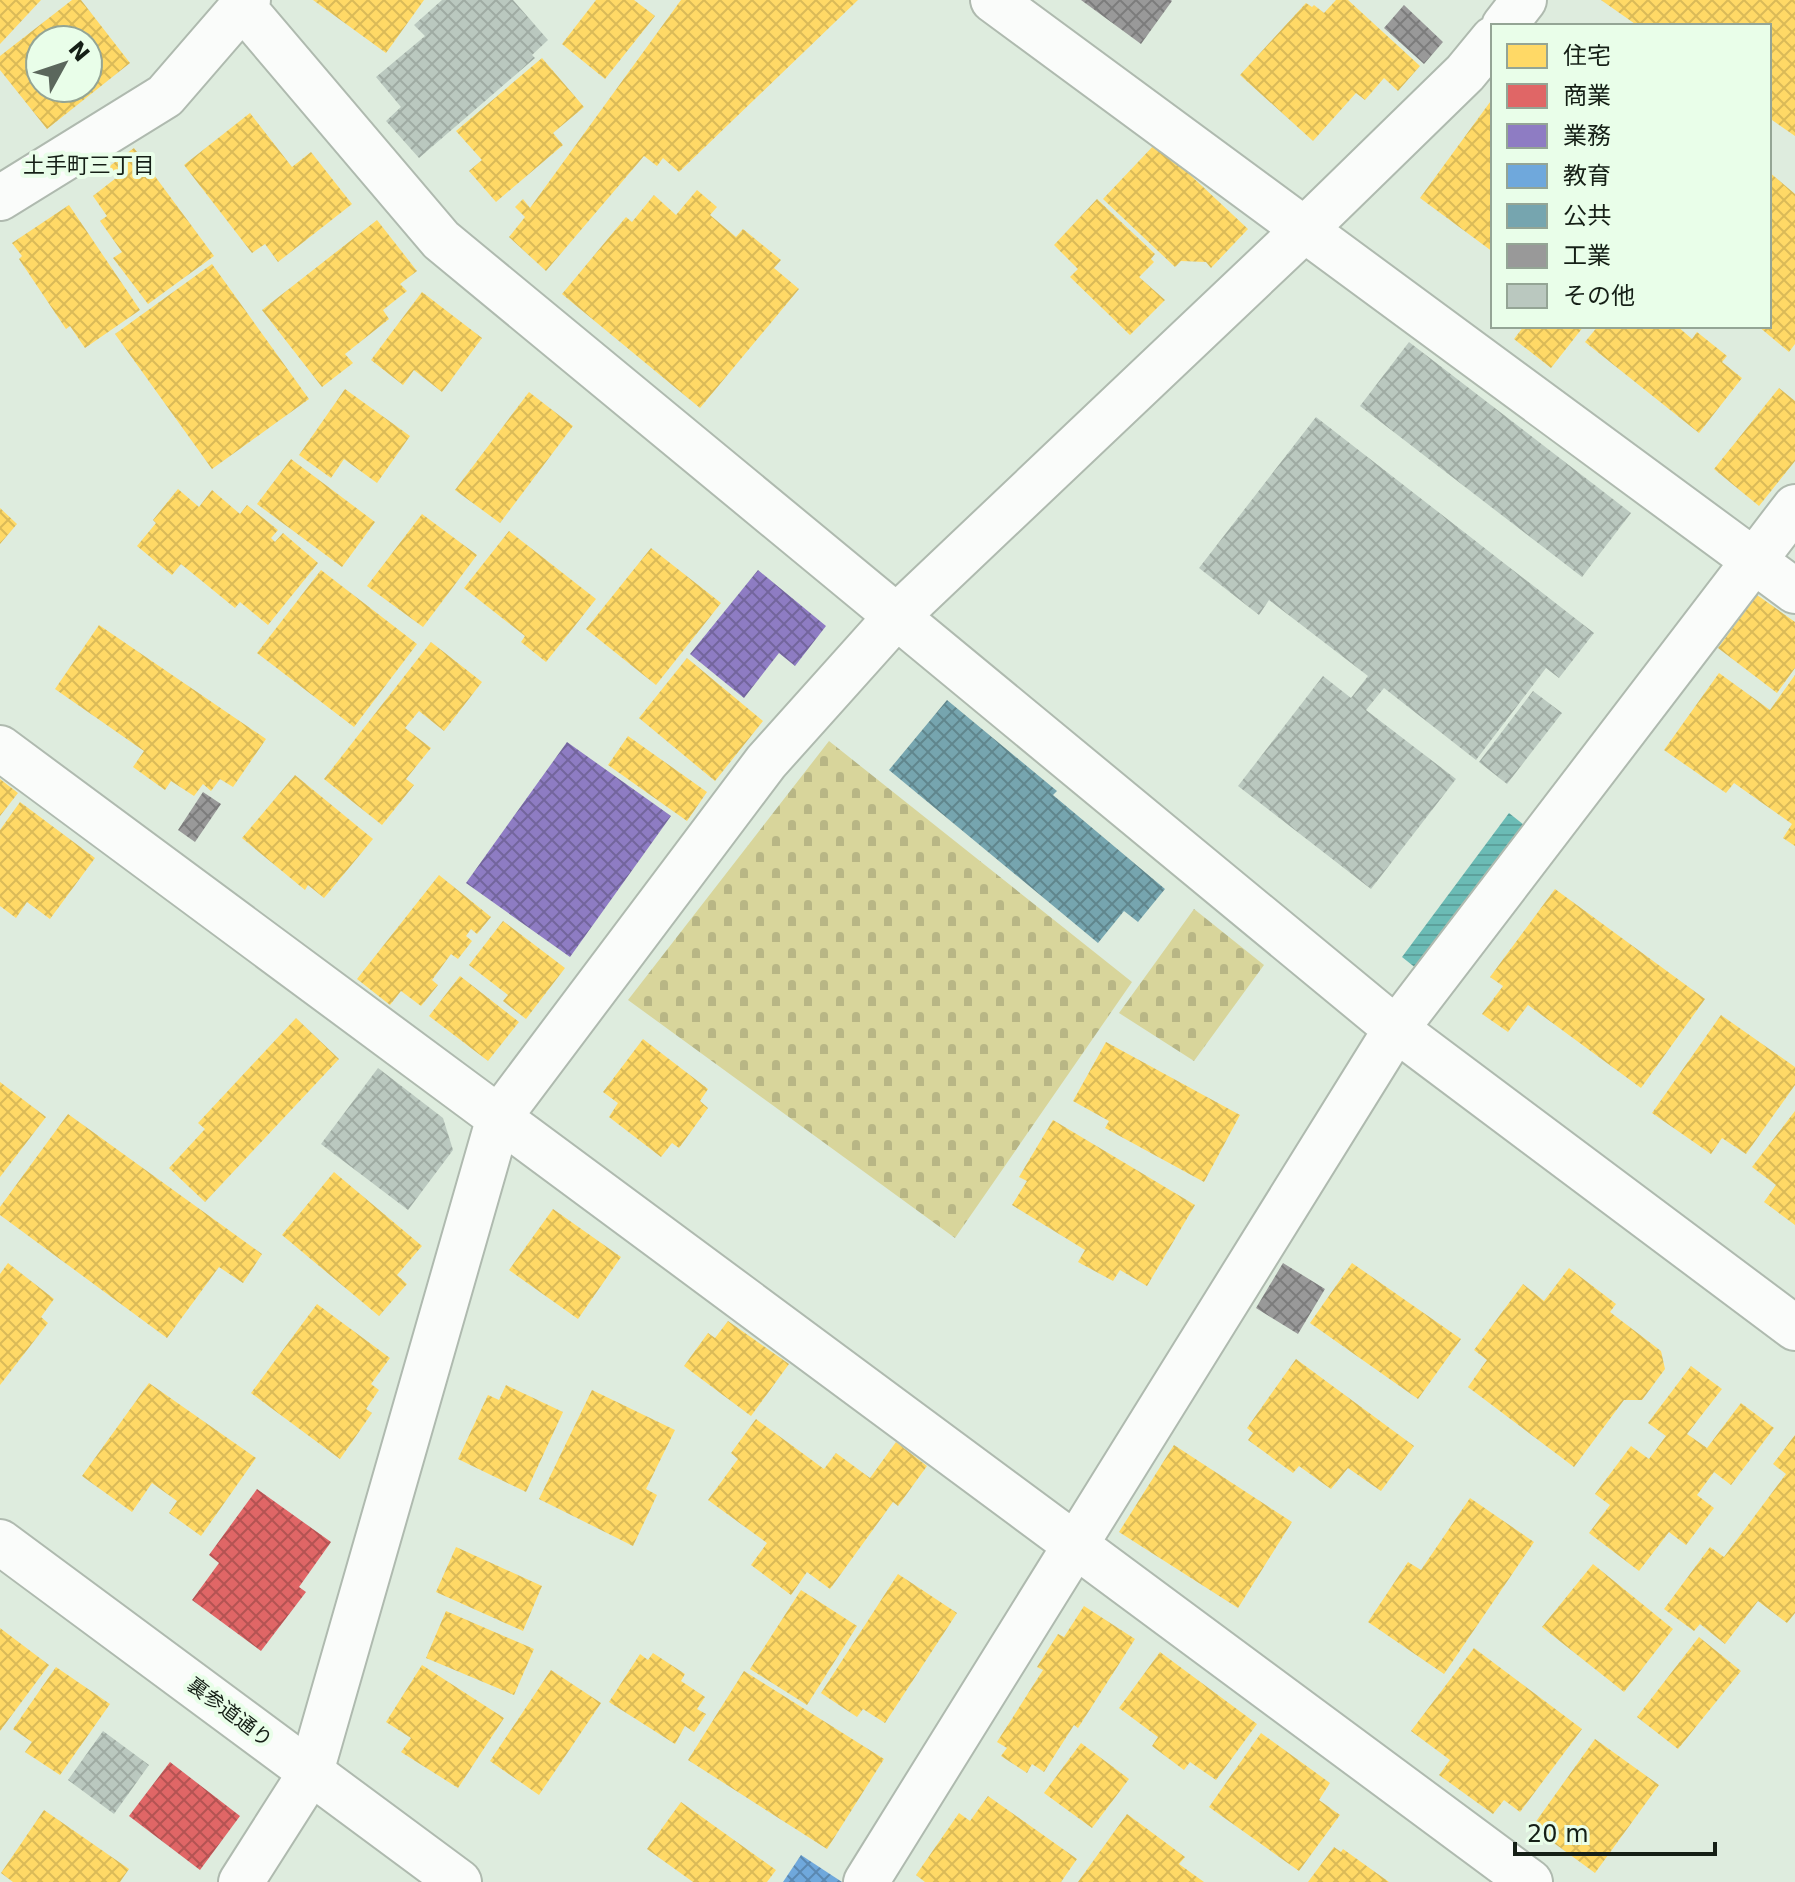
<svg xmlns="http://www.w3.org/2000/svg" width="1795" height="1882" font-family="'DejaVu Sans','Noto Sans JP',sans-serif">
	<defs>
		<pattern id="cemetery-stones" width="16" height="16" patternUnits="userSpaceOnUse" patternTransform="scale(2)"><rect width="16" height="16" fill="#d8d59b"/><path d="M2 7V4a2 2 0 0 1 4 0v3zM10 15v-3a2 2 0 0 1 4 0v3z" fill="#b8b685"/></pattern>
		<pattern id="water-rules" width="6" height="5" patternUnits="userSpaceOnUse" patternTransform="scale(2)"><rect width="6" height="5" fill="#6bbbb5"/><path d="M0 2.5h6" fill="none" stroke="#5ca09b"/></pattern>
		<pattern id="homes-cross-hatch" width="8" height="8" patternUnits="userSpaceOnUse" patternTransform="scale(2)"><rect width="8" height="8" fill="#ffd966"/><path d="M0 0l8 8M0 8l8-8" fill="none" stroke="#daba58"/></pattern>
		<pattern id="shops-cross-hatch" width="8" height="8" patternUnits="userSpaceOnUse" patternTransform="scale(2)"><rect width="8" height="8" fill="#e06666"/><path d="M0 0l8 8M0 8l8-8" fill="none" stroke="#b45353"/></pattern>
		<pattern id="offices-cross-hatch" width="8" height="8" patternUnits="userSpaceOnUse" patternTransform="scale(2)"><rect width="8" height="8" fill="#8e7cc3"/><path d="M0 0l8 8M0 8l8-8" fill="none" stroke="#73659d"/></pattern>
		<pattern id="schools-cross-hatch" width="8" height="8" patternUnits="userSpaceOnUse" patternTransform="scale(2)"><rect width="8" height="8" fill="#6fa8dc"/><path d="M0 0l8 8M0 8l8-8" fill="none" stroke="#5a88b1"/></pattern>
		<pattern id="public-cross-hatch" width="8" height="8" patternUnits="userSpaceOnUse" patternTransform="scale(2)"><rect width="8" height="8" fill="#76a5af"/><path d="M0 0l8 8M0 8l8-8" fill="none" stroke="#60868d"/></pattern>
		<pattern id="industry-cross-hatch" width="8" height="8" patternUnits="userSpaceOnUse" patternTransform="scale(2)"><rect width="8" height="8" fill="#999"/><path d="M0 0l8 8M0 8l8-8" fill="none" stroke="#7c7c7c"/></pattern>
		<pattern id="building-cross-hatch" width="8" height="8" patternUnits="userSpaceOnUse" patternTransform="scale(2)"><rect width="8" height="8" fill="#bac8bf"/><path d="M0 0l8 8M0 8l8-8" fill="none" stroke="#9faba3"/></pattern>
	</defs>
	<rect width="100%" height="100%" fill="#deecde"/>
	<path fill="url(#cemetery-stones)" d="M829 741 1132 982 955 1238 628 1000Z
		M1194 909 1264 965 1194 1061 1119 1013Z"/>
	<path fill="url(#water-rules)" d="M1509 813 1524 825 1417 969 1402 957Z"/>
	<path fill="url(#homes-cross-hatch)" fill-rule="evenodd" d="M0 0H41L0 44Z
		M72 0H81L130 63 47 129 0 70V56ZM40 40H88V88H40Z
		M313 0H424L386 53Z
		M596 0H634L655 16 605 79 562 44Z
		M681 0H858L679 172 663 158 657 166 644 156 546 271 509 237 525 217 515 207 523 199 530 208Z
		M1336 0H1348L1420 66 1398 91 1384 78 1365 100 1356 93 1313 141 1240 75 1306 3 1312 7 1314 5 1324 13Z
		M1601 0H1795V136L1769 118V26H1638Z
		M542 58 584 107 553 133 563 145 496 202 469 171 482 160 456 131Z
		M1493 98V252L1420 198Z
		M250 113 292 167 311 152 352 204 278 262 265 244 252 253 184 165Z
		M1156 143 1248 229 1211 268 1206 262 1181 261 1175 267 1103 199Z
		M134 148 214 256 148 304 113 258 122 252 100 221 107 216 93 196 116 178 107 168Z
		M1769 172 1795 194V344L1789 352 1758 326H1769Z
		M697 190 717 207 710 215 736 237 743 229 781 260 774 268 799 289 700 408 562 294 626 217 632 222 654 195 676 215Z
		M1097 199 1155 254 1151 259 1154 262 1139 277 1165 300 1130 335 1070 277 1078 269 1054 245Z
		M69 205 140 310 85 348 70 326 66 329 19 259 22 256 12 243Z
		M377 220 417 271 400 284 407 291 383 310 389 319 345 354 353 363 322 387 262 310Z
		M212 264 309 399 212 469 115 334Z
		M422 292 482 338 442 392 414 370 403 385 371 360Z
		M1524 326H1584L1551 368 1514 339Z
		M1598 326H1677L1692 339 1697 332 1727 356 1722 362 1742 378 1699 433 1585 342Z
		M1779 388 1795 401V461L1759 506 1714 469Z
		M345 389 410 436 377 483 344 459 331 478 299 455Z
		M529 392 573 426 500 523 455 490Z
		M291 459 375 522 342 567 257 504Z
		M178 489 199 507 212 490 240 514 247 505 278 530 271 538 275 542 283 533 318 563 268 625 240 602 235 608 181 564 172 575 137 546 156 523 153 520Z
		M0 508 17 524 0 544Z
		M422 514 477 555 423 627 367 586Z
		M509 531 596 599 546 662 521 642 525 636 464 588Z
		M651 548 721 603 656 685 586 629Z
		M321 570 417 644 354 727 257 653Z
		M1757 595 1795 622V668L1777 693 1718 648Z
		M99 625 266 739 233 787 220 779 211 791 203 784 194 796 171 781 165 790 133 767 144 751 55 689Z
		M431 642 482 682 444 731 419 711 405 728 431 748 406 779 414 785 382 825 324 779Z
		M687 658 763 721 715 781 639 718Z
		M1719 673 1770 710 1795 675V846L1783 838 1792 824 1734 783 1726 793 1664 750Z
		M628 736 707 792 687 821 608 765Z
		M295 775 373 839 324 898 308 885 305 890 242 838Z
		M0 779 18 793 0 816Z
		M20 802 95 858 50 919 27 902 16 918 0 906V830Z
		M439 875 491 917 477 934 471 929 466 936 472 941 458 959 451 954 432 980 438 985 421 1006 401 991 390 1005 357 979Z
		M1555 889 1705 999 1641 1088 1528 1005 1508 1032 1482 1014 1503 986 1490 977Z
		M503 921 565 968 526 1019 503 1001 508 995 469 965Z
		M460 976 519 1022 488 1061 429 1016Z
		M1721 1015 1795 1067V1085L1746 1154 1722 1138 1711 1154 1652 1113Z
		M296 1018 339 1059 205 1202 169 1168 205 1129 198 1123Z
		M643 1039 708 1089 700 1101 708 1108 679 1148 672 1143 661 1157 609 1117 618 1103 603 1092Z
		M1106 1042 1240 1115 1204 1182 1105 1128 1109 1121 1073 1101Z
		M0 1082 46 1117 0 1177Z
		M1795 1111V1225L1764 1202 1776 1185 1752 1167Z
		M68 1114 262 1254 243 1283 219 1267 167 1338 0 1215V1207Z
		M1053 1120 1195 1205 1147 1286 1120 1270 1113 1281 1078 1262 1085 1250 1012 1205 1027 1181 1019 1177Z
		M334 1172 422 1246 397 1275 407 1284 379 1316 282 1235Z
		M553 1209 621 1257 578 1319 509 1270Z
		M8 1263 54 1299 41 1317 48 1323 0 1385V1274Z
		M1352 1263 1461 1339 1418 1399 1310 1323Z
		M1569 1268 1616 1304 1610 1312 1661 1351 1665 1369 1642 1400H1624L1574 1467 1468 1387 1487 1360 1474 1350 1523 1284 1544 1301Z
		M317 1304 390 1358 371 1384 379 1390 366 1409 372 1413 340 1459 251 1393Z
		M728 1321 789 1364 751 1416 684 1366 708 1333 715 1338Z
		M1296 1359 1414 1446 1381 1491 1348 1468 1331 1489 1299 1466 1293 1473 1248 1440 1253 1433 1247 1428Z
		M1691 1366 1722 1389 1687 1434 1707 1448 1741 1403 1774 1428 1731 1485 1714 1472 1697 1495 1714 1508 1686 1545 1669 1532 1639 1571 1589 1533 1610 1505 1595 1494 1631 1446 1649 1459 1666 1436 1648 1423Z
		M149 1383 256 1458 201 1536 169 1513 177 1501 152 1483 132 1512 82 1476Z
		M506 1385 563 1412 526 1492 458 1459 488 1395 499 1400Z
		M592 1390 675 1430 646 1489 657 1495 633 1546 539 1499Z
		M756 1419 824 1469 836 1453 870 1478 896 1442 927 1466 898 1506 893 1502 830 1589 807 1572 791 1595 751 1565 767 1543 708 1500 738 1459 731 1453Z
		M1795 1435V1613L1787 1623 1758 1601 1725 1644 1700 1624 1694 1631 1664 1609 1710 1547 1724 1557 1786 1474 1773 1464Z
		M1174 1445 1292 1522 1238 1608 1119 1532Z
		M1470 1498 1534 1542 1444 1674 1368 1622 1408 1562 1421 1570Z
		M456 1547 542 1586 523 1631 436 1592Z
		M1593 1564 1673 1629 1624 1692 1542 1627Z
		M898 1574 957 1613 885 1723 863 1709 857 1717 821 1693Z
		M801 1590 857 1626 807 1705 750 1669Z
		M1084 1606 1135 1639 1078 1728 1074 1725 1044 1772 1032 1764 1027 1773 1001 1756 1007 1748 997 1742 1043 1670 1037 1667 1058 1634 1064 1637Z
		M446 1611 534 1649 514 1695 426 1658Z
		M0 1628 49 1665 0 1731Z
		M1699 1637 1741 1671 1678 1749 1637 1717Z
		M1474 1648 1582 1729 1520 1812 1504 1800 1493 1814 1439 1775 1450 1760 1411 1731Z
		M1160 1652 1257 1724 1216 1780 1190 1762 1184 1770 1152 1746 1158 1737 1119 1708Z
		M653 1653 685 1674 681 1681 705 1697 697 1709 706 1714 694 1732 685 1726 675 1744 609 1702 640 1654 648 1660Z
		M422 1665 504 1718 458 1788 401 1752 411 1738 386 1722Z
		M56 1667 110 1704 60 1775 25 1752 32 1742 13 1729Z
		M551 1670 601 1703 539 1795 490 1761Z
		M744 1671 884 1759 827 1849 688 1760Z
		M1261 1733 1330 1783 1319 1800 1340 1815 1299 1871 1209 1807Z
		M1595 1739 1659 1785 1595 1873 1532 1827Z
		M1081 1743 1129 1779 1092 1828 1044 1793Z
		M988 1796 1077 1859 1061 1882H925L916 1875 959 1813 970 1821Z
		M681 1802 776 1870 767 1882H693L647 1849Z
		M44 1810 129 1869 120 1882H13L1 1873Z
		M1127 1814 1185 1857 1179 1864 1204 1882H1078Z
		M1334 1847 1341 1852 1343 1849 1389 1882H1308Z"/>
	<path fill="url(#shops-cross-hatch)" d="M257 1489 331 1542 299 1587 306 1592 261 1651 192 1600 219 1563 209 1555Z
		M170 1762 240 1816 200 1870 129 1816Z"/>
	<path fill="url(#offices-cross-hatch)" d="M758 570 826 626 795 666 779 653 744 698 690 654Z
		M567 742 671 816 570 957 466 883Z"/>
	<path fill="url(#schools-cross-hatch)" d="M801 1855 842 1882H783Z"/>
	<path fill="url(#public-cross-hatch)" d="M947 700 1057 791 1053 795 1165 889 1138 922 1124 911 1098 943 889 770Z"/>
	<path fill="url(#industry-cross-hatch)" d="M1081 0H1171L1172 1 1141 44Z
		M1404 5 1443 42 1424 64 1384 28Z
		M203 792 221 804 195 842 178 830Z
		M1283 1263 1325 1289 1298 1334 1256 1308Z"/>
	<path fill="url(#building-cross-hatch)" d="M442 0H513L548 40 532 55 535 58 419 158 386 121 401 107 376 77 425 36 414 25Z
		M1409 342 1631 513 1582 577 1360 406Z
		M1316 417 1594 633 1559 678 1546 668 1476 760 1384 688 1366 710 1456 779 1371 889 1238 786 1323 676 1351 698 1368 676 1269 600 1259 615 1199 568Z
		M1533 691 1562 713 1507 784 1479 762Z
		M378 1068 443 1118 453 1150 408 1210 321 1144Z
		M103 1731 149 1765 114 1814 68 1780Z"/>
	<g fill="none" stroke-linecap="round" stroke-linejoin="round">
		<g stroke="#afbaaf" stroke-width="48">
			<path id="street" d="M993 0 1795 591
				M243 7 441 240 1396 1029 1795 1328
				M1504 26 1524 0
				M0 198 165 96 248 0
				M0 748 1530 1882
				M241 1882 311 1772 499 1117 766 762 896 617 1303 231 1465 73 1493 39
				M866 1882 1396 1029 1795 507"/>
		</g>
		<g stroke="#afbaaf" stroke-width="48">
			<path id="secondary" d="M0 1542 459 1882"/>
		</g>
		<use href="#street" stroke="#fafcfa" stroke-width="44"/>
		<use href="#secondary" stroke="#fafcfa" stroke-width="44"/>
	</g>
	<g text-anchor="middle" stroke-width="8" stroke-linejoin="round" paint-order="stroke">
		<g font-size="20" fill="#151f16" stroke="#e9fee9">
			<text transform="translate(230 1712) rotate(37)" y="7">裏参道通り</text>
		</g>
		<g font-size="22" fill="#151f16" stroke="#e9fee9">
			<text x="89" y="173">土手町三丁目</text>
		</g>
	</g>
	<rect x="1491" y="24" width="280" height="304" fill="#e9fee9" stroke="#94a595" stroke-width="2"/>
	<rect x="1507" y="44" width="40" height="24" fill="#ffd966" stroke="#94a595" stroke-width="2"/>
	<text x="1563" y="64" font-size="24" fill="#151f16">住宅</text>
	<rect x="1507" y="84" width="40" height="24" fill="#e06666" stroke="#94a595" stroke-width="2"/>
	<text x="1563" y="104" font-size="24" fill="#151f16">商業</text>
	<rect x="1507" y="124" width="40" height="24" fill="#8e7cc3" stroke="#94a595" stroke-width="2"/>
	<text x="1563" y="144" font-size="24" fill="#151f16">業務</text>
	<rect x="1507" y="164" width="40" height="24" fill="#6fa8dc" stroke="#94a595" stroke-width="2"/>
	<text x="1563" y="184" font-size="24" fill="#151f16">教育</text>
	<rect x="1507" y="204" width="40" height="24" fill="#76a5af" stroke="#94a595" stroke-width="2"/>
	<text x="1563" y="224" font-size="24" fill="#151f16">公共</text>
	<rect x="1507" y="244" width="40" height="24" fill="#999999" stroke="#94a595" stroke-width="2"/>
	<text x="1563" y="264" font-size="24" fill="#151f16">工業</text>
	<rect x="1507" y="284" width="40" height="24" fill="#bac8bf" stroke="#94a595" stroke-width="2"/>
	<text x="1563" y="304" font-size="24" fill="#151f16">その他</text>
	<g transform="translate(64 64) rotate(50)"><circle r="38" fill="#e9fee9" stroke="#94a595" stroke-width="2"/>
	<path d="M0-6L14 30L0 20L-14 30Z" fill="#5b675c"/>
	<text y="-12" font-size="22" font-weight="bold" text-anchor="middle" fill="#151f16">N</text>
	</g>
	<path d="M1515 1842v12h200v-12" fill="none" stroke="#151f16" stroke-width="4"/>
	<text x="1527" y="1842" font-size="24" fill="#151f16" stroke="#e9fee9" stroke-width="6" paint-order="stroke">20 m</text>
</svg>
